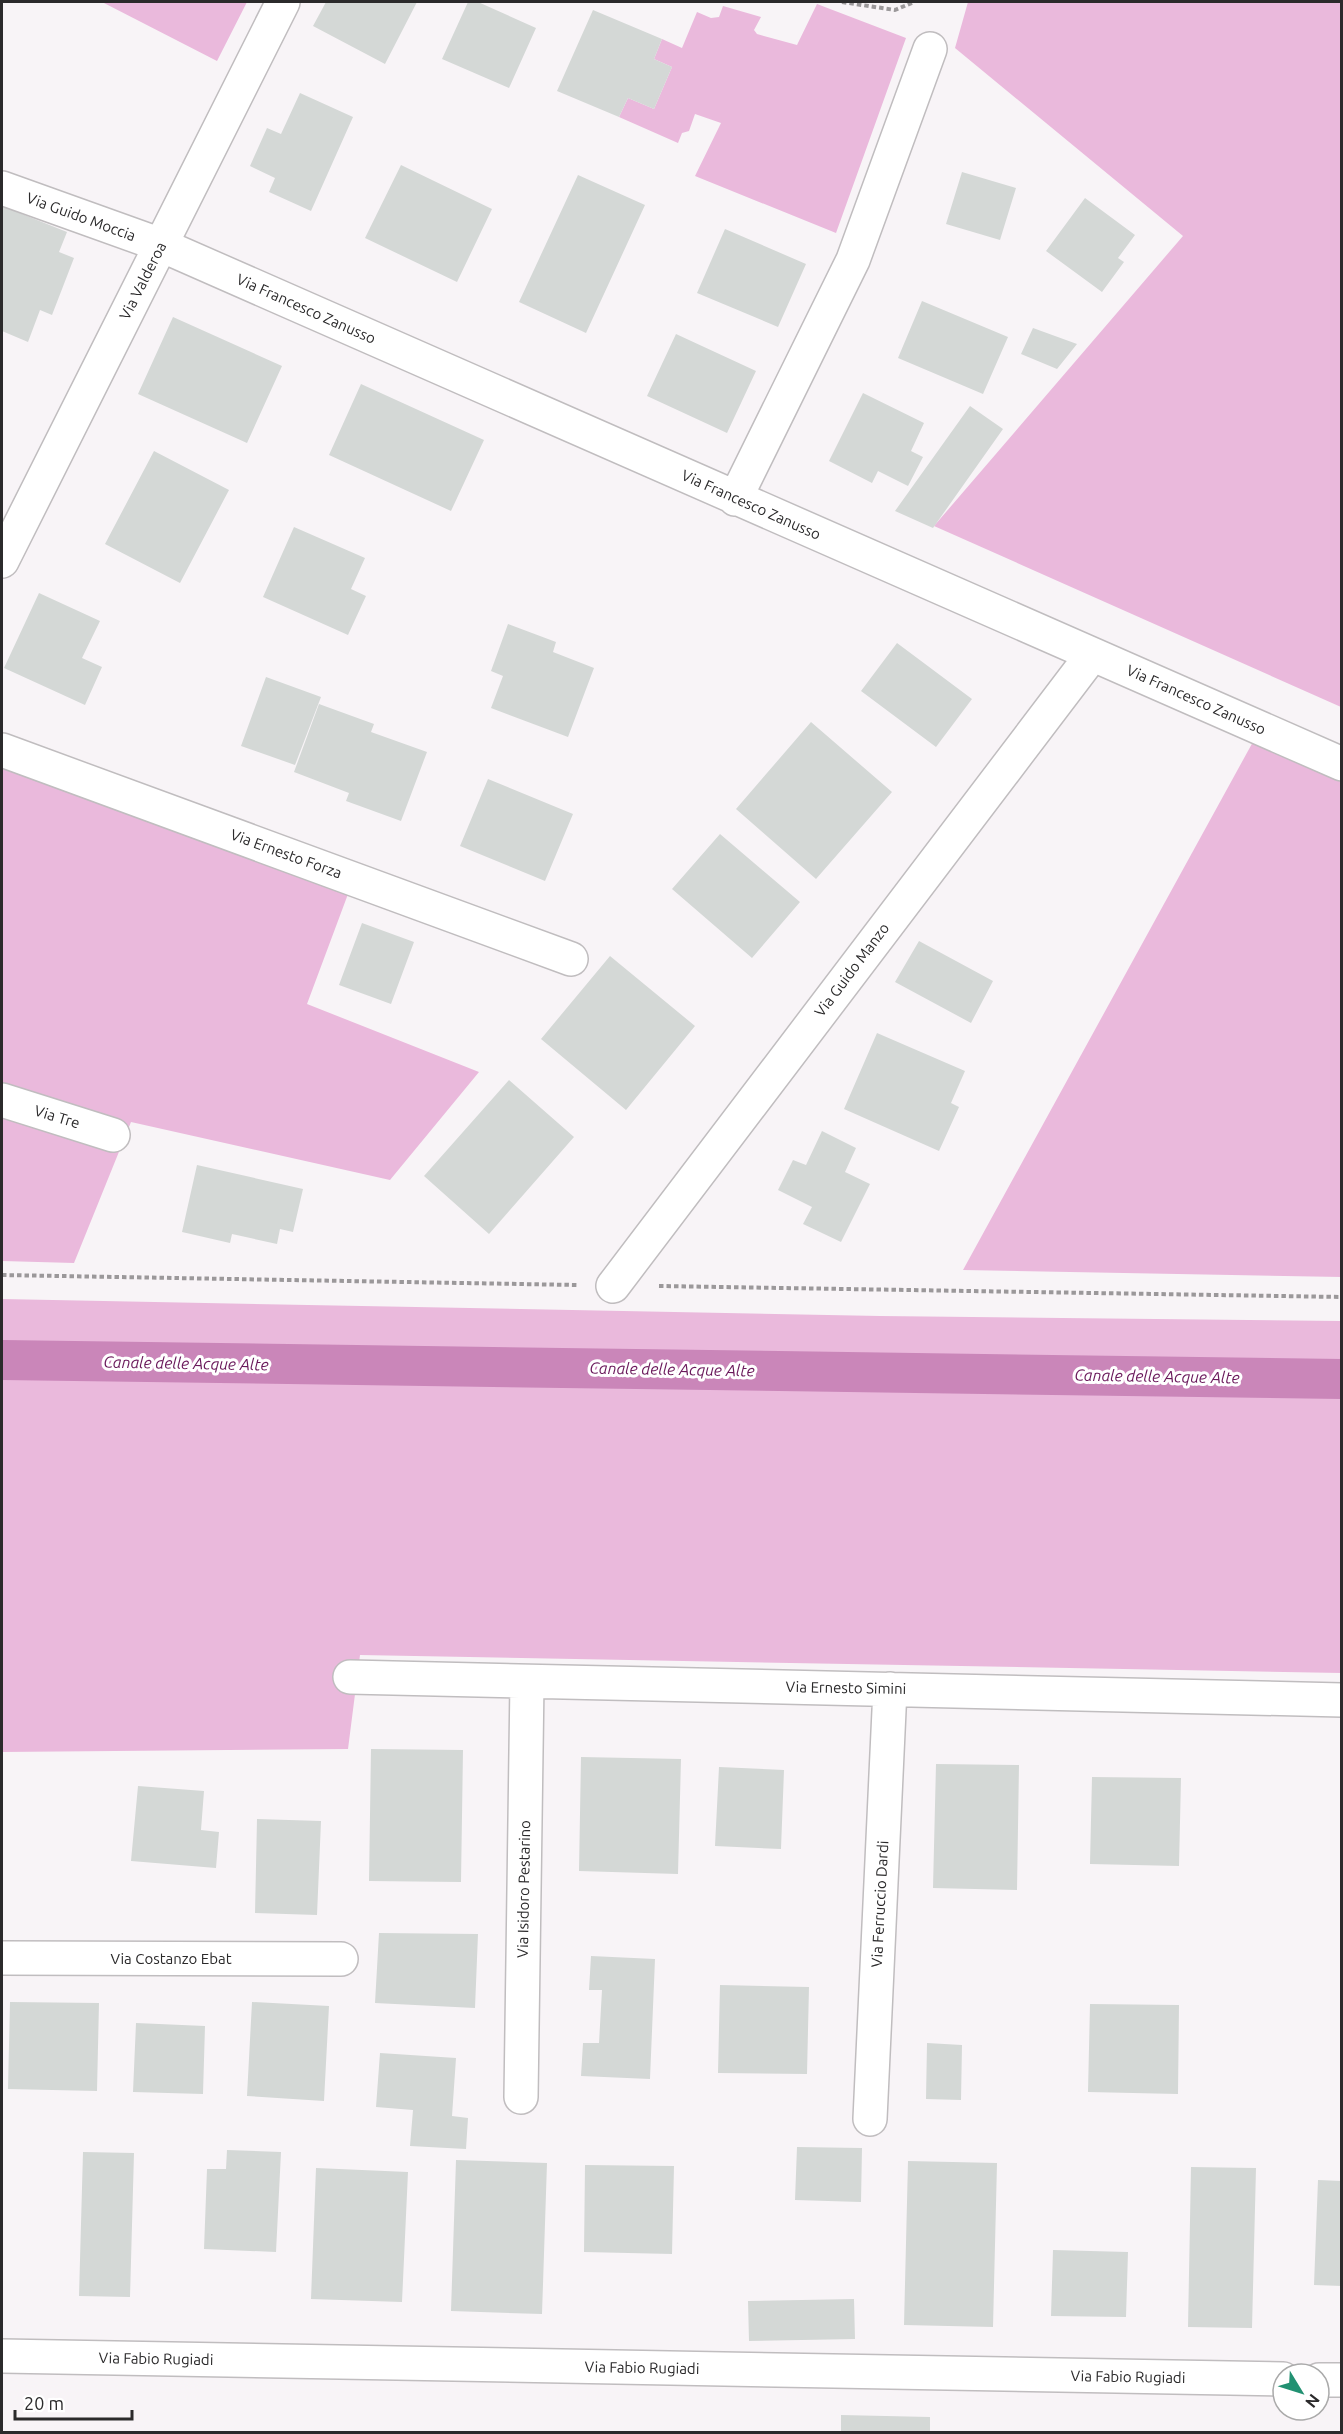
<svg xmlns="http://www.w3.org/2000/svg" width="1343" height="2434" font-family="Ubuntu,sans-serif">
	<rect width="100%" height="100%" fill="#f8f4f7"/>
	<path fill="#eab9dc" d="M102 2H247L217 61Z
		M968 2H1341V707L934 526 1183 236 955 48Z
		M817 4 906 38 836 233 695 176 721 123 695 114 689 131 682 133 678 143 619 117 628 98 654 109 672 67 654 59 662 39 682 48 697 12 711 18 719 17 723 6 761 17 754 30 757 34 797 45Z
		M1254 740 1341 779V1277L963 1270Z
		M2 755 351 886 307 1004 479 1072 390 1180 131 1122 74 1263 2 1261Z
		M2 1299 880 1316 1341 1321V1673L360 1655 348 1749 2 1752Z"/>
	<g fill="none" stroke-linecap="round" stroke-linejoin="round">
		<path stroke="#ca86b9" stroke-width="40" d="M2 1360 1342 1379"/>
	</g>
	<path fill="#d4d8d6" d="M326 2H417L385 64 313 26Z
		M468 2H478L536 28 509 88 442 59Z
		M593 10 662 39 654 59 672 67 654 109 628 98 619 117 557 91Z
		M300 93 353 117 311 211 269 192 275 178 250 166 267 128 281 134Z
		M401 165 492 209 457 282 365 238Z
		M962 172 1016 188 1000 240 946 224Z
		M578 175 645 205 586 333 519 302Z
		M1085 198 1135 235 1118 258 1124 262 1102 292 1046 251Z
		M2 206 67 232 59 252 74 258 52 315 40 310 28 342 2 331Z
		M725 229 806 264 778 327 697 293Z
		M922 301 1008 337 983 394 898 358Z
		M173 317 282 366 247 443 138 394Z
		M1033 328 1077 344 1057 369 1021 354Z
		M676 334 756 371 727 433 647 396Z
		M361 384 484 440 451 511 329 455Z
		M863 393 924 423 911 451 923 457 908 486 878 471 872 483 829 461Z
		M970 406 1003 429 933 528 895 511Z
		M154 451 229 490 180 583 105 544Z
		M294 527 365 558 351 589 366 596 348 635 263 597Z
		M39 593 100 621 82 658 102 667 85 705 4 668Z
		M508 624 556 642 553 652 594 668 568 737 491 708 503 676 491 671Z
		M897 643 972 699 936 747 861 691Z
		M266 677 321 697 295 765 241 746Z
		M319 704 374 724 371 732 427 752 401 821 346 801 349 793 294 772Z
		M811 722 892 792 816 879 736 809Z
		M488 779 573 814 545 881 460 846Z
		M720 834 800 902 752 958 672 889Z
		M362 923 414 942 391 1004 339 985Z
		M919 941 993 981 971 1023 895 982Z
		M610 956 695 1026 626 1110 541 1039Z
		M877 1033 965 1071 951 1103 959 1107 939 1151 844 1109Z
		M509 1080 574 1137 489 1234 424 1176Z
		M822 1131 856 1148 845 1172 870 1184 841 1242 803 1224 812 1207 778 1190 793 1160 806 1165Z
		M197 1165 303 1189 293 1232 280 1229 277 1244 232 1234 230 1243 182 1232Z
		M371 1749 463 1750 461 1882 369 1881Z
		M581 1757 681 1759 678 1874 579 1871Z
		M936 1764 1019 1765 1017 1890 933 1888Z
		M719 1767 784 1770 781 1849 715 1846Z
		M1092 1777 1181 1778 1179 1866 1090 1864Z
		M138 1786 204 1791 201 1830 219 1832 216 1868 131 1861Z
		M257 1819 321 1821 317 1915 255 1913Z
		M379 1933 478 1934 475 2008 375 2003Z
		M591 1956 655 1959 650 2079 581 2076 583 2043H599L602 1990H589Z
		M720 1985 809 1987 807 2074 718 2073Z
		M10 2002 99 2003 97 2091 8 2089Z
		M252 2002 329 2006 324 2101 247 2096Z
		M1090 2004 1179 2005 1178 2094 1088 2092Z
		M136 2023 205 2026 203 2094 133 2092Z
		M927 2043 962 2045 961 2100 926 2099Z
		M380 2053 456 2058 452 2116 468 2118 466 2149 410 2146 413 2110 376 2107Z
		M797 2147 862 2148 861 2202 795 2200Z
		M227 2150 281 2152 276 2252 204 2249 207 2169H226Z
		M83 2152 134 2153 130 2297 79 2296Z
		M456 2160 547 2163 542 2314 451 2311Z
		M908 2161 997 2163 993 2327 904 2325Z
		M585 2165 674 2166 672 2254 584 2252Z
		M1191 2167 1256 2168 1252 2328 1188 2327Z
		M316 2168 408 2172 402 2302 311 2299Z
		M1318 2180 1342 2181V2286L1314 2285Z
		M1053 2250 1128 2252 1126 2317 1051 2316Z
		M854 2299 855 2339 749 2341 748 2301Z
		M841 2415 930 2417V2432H841Z"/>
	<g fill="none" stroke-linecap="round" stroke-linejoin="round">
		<g stroke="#c0bdbf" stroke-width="36">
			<path id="minor" d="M2 188 161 245 1342 764
				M735 499 853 260 930 49
				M2 561 283 2
				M2 750 571 959
				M2 1100 113 1135
				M613 1286 1092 655
				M350 1677 1342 1700
				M2 1958 341 1959
				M521 2097 527 1682
				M870 2119 890 1689
				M2 2356 1283 2379
				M1319 2380H1342"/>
		</g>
		<path stroke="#9b989a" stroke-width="4" stroke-dasharray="4.5 3" stroke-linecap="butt" d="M842 2 895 10 914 2
			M2 1275 577 1285
			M659 1286 1342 1297"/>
		<use href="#minor" stroke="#fff" stroke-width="33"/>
	</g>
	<g text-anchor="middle" stroke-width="6" stroke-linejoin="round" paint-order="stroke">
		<g font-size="15" fill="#2b2a2b" stroke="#fff">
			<text transform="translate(81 217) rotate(20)" y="5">Via Guido Moccia</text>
			<text transform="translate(143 281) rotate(-63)" y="5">Via Valderoa</text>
			<text transform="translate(306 309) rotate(24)" y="5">Via Francesco Zanusso</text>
			<text transform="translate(751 505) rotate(24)" y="5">Via Francesco Zanusso</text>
			<text transform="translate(1196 700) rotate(24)" y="5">Via Francesco Zanusso</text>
			<text transform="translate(286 854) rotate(20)" y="5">Via Ernesto Forza</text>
			<text transform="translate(852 970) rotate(-53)" y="5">Via Guido Manzo</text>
			<text transform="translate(57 1117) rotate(17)" y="5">Via Tre</text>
			<text transform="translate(846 1688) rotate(1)" y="5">Via Ernesto Simini</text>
			<text transform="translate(524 1889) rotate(-89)" y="5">Via Isidoro Pestarino</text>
			<text transform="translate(880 1904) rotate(-87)" y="5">Via Ferruccio Dardi</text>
			<text x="171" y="1964">Via Costanzo Ebat</text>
			<text transform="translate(156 2359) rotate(1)" y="5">Via Fabio Rugiadi</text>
			<text transform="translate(642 2368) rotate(1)" y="5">Via Fabio Rugiadi</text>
			<text transform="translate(1128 2377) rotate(1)" y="5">Via Fabio Rugiadi</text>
		</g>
		<g font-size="16" font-style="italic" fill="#6a195b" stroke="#fff">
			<text transform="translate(186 1363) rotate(1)" y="6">Canale delle Acque Alte</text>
			<text transform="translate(672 1369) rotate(1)" y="6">Canale delle Acque Alte</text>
			<text transform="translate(1157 1376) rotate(1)" y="6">Canale delle Acque Alte</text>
		</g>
	</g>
	<rect width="1343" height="2434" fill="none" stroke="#2b2a2b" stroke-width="6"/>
	<g transform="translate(1301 2392) rotate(128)"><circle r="28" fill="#ffffff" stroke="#aaaaaa" stroke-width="1.5"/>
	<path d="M0-4.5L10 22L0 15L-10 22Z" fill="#229172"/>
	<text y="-9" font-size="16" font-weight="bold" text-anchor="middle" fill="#2b2a2b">N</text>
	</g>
	<path d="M15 2410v9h117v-9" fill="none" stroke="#2b2a2b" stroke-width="3"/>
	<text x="24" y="2410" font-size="18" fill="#2b2a2b" stroke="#ffffff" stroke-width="4.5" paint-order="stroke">20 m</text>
</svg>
